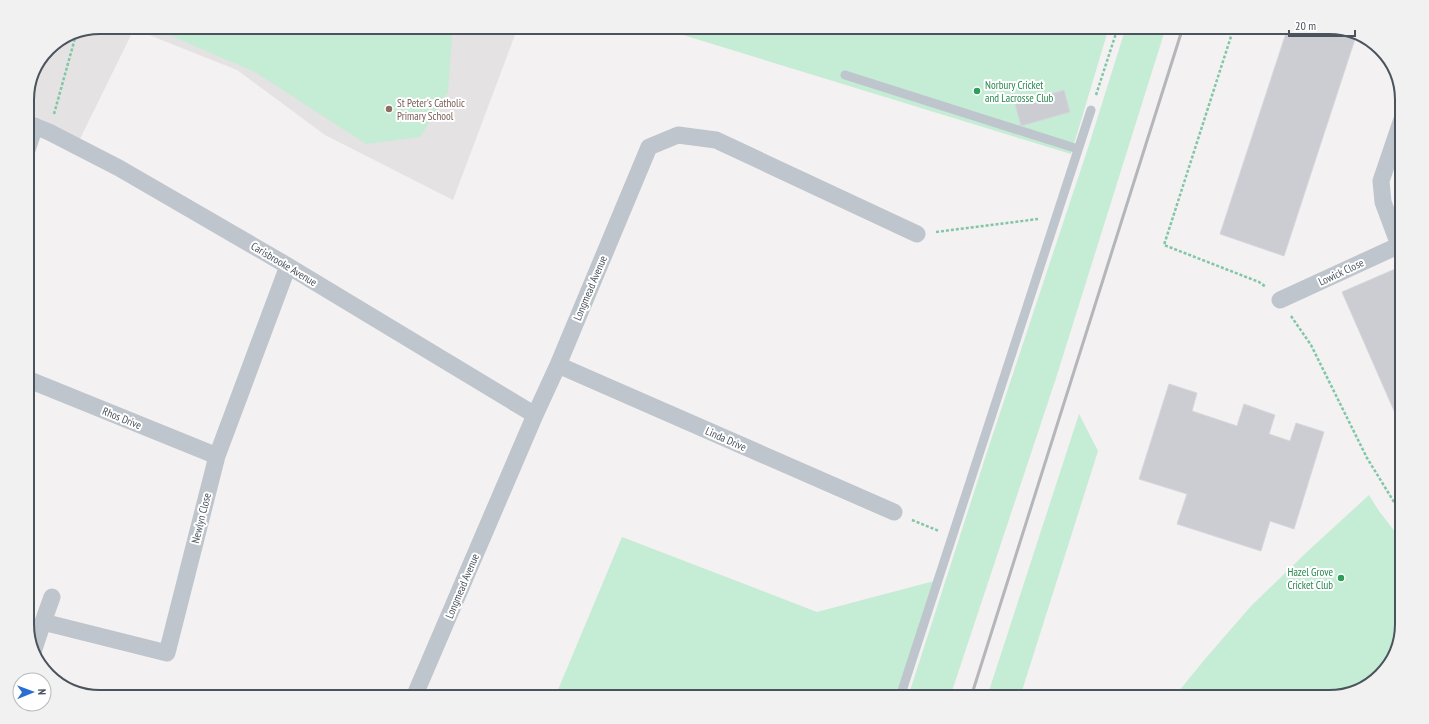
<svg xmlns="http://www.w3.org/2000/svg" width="1429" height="724" font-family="'PT Sans Narrow',sans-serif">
	<rect width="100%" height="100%" fill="#f3f1f1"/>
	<path fill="#e4e2e2" d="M100 27H518L453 200 325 135 237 70 134 29 76 147 27 123V95L48 48 72 32Z"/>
	<path fill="#c5ecd5" d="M157 27H450L452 35 448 92 420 137 366 144 255 72 160 31Z
		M657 27H1109L1071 154Z
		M1126 27H1166L1056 378 950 697H908L988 449 1089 145Z
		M1079 414 1098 451 1020 697H987Z
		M1369 495 1379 511 1402 541V624L1395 656 1370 685 1330 697H1174L1205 659 1252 605 1308 551Z
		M622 537 817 612 938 580 901 697H555Z"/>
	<path fill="#cbcdd3" stroke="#d6d7dc" d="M1288 27H1329L1357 33 1284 256 1220 234Z
		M1064 90 1070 112 1021 126 1015 104Z
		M1402 266V429L1342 292Z
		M1169 384 1197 393 1192 411 1237 426 1244 404 1275 415 1269 434 1290 441 1296 423 1324 432 1294 529 1270 521 1261 551 1177 524 1187 494 1139 479Z"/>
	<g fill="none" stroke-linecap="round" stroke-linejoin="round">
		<path stroke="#80c7a6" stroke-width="2.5" stroke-dasharray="3 2" stroke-linecap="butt" d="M1234 27 1164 245 1259 282 1266 287
			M1096 95 1118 27
			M54 114 77 31
			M936 232 1038 219
			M1291 316 1311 345 1367 458 1402 515
			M912 520 939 531"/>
		<path stroke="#bec5cc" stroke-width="9" d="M845 75 1078 149
			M900 697 1091 110"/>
		<path stroke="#bec5cc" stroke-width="17" d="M27 123 49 132 119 168 288 266 535 415
			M27 150 35 126
			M1399 245 1383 202 1381 181 1402 119
			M1280 300 1402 244
			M558 365 894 512
			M27 379 217 456
			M43 622 52 597
			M34 649 43 622 167 653 217 456 288 266
			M414 697 535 415 558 365 649 147 678 135 716 140 917 234"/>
		<path stroke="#b4b6ba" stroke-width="3" d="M971 697 1183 27"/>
	</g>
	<g fill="#2e9e5b" stroke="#fff" stroke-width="1.5">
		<circle cx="977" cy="91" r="4"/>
		<circle cx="1341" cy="578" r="4"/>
	</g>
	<circle fill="#8d6e63" stroke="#fff" stroke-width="1.5" cx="389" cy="109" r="4"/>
	<g text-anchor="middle" stroke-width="4" stroke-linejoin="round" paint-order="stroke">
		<g font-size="11" fill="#27864d" stroke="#fff" text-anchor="start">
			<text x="985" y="89">Norbury Cricket<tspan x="985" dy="13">and Lacrosse Club</tspan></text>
			<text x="1333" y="576" text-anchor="end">Hazel Grove<tspan x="1333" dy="13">Cricket Club</tspan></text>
		</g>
		<g font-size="11" fill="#785e54" stroke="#fff" text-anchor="start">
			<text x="397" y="107">St Peter's Catholic<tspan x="397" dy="13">Primary School</tspan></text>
		</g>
		<g font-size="11" fill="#4b535d" stroke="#fff">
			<text transform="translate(284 264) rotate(31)" y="4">Carisbrooke Avenue</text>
			<text transform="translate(1341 272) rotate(-25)" y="4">Lowick Close</text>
			<text transform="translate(590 288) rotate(-67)" y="4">Longmead Avenue</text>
			<text transform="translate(122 418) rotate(22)" y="4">Rhos Drive</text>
			<text transform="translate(726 439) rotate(24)" y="4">Linda Drive</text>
			<text transform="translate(201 518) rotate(-76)" y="4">Newlyn Close</text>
			<text transform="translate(462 586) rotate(-67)" y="4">Longmead Avenue</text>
		</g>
	</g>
	<path d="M0 0H1429V724H0ZM100 34H1329A66 66 0 0 1 1395 100V624A66 66 0 0 1 1329 690H100A66 66 0 0 1 34 624V100A66 66 0 0 1 100 34Z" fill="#f1f1f2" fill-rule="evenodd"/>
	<path fill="none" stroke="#4b535d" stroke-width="2" d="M100 34H1329A66 66 0 0 1 1395 100V624A66 66 0 0 1 1329 690H100A66 66 0 0 1 34 624V100A66 66 0 0 1 100 34Z"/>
	<g transform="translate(32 692) rotate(89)"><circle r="19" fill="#ffffff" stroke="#b7babe"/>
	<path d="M0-3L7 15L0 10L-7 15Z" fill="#2b6ed3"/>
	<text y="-6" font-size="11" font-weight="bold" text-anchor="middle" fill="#4b535d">N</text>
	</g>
	<path d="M1289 30v6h66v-6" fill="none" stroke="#4b535d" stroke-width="2"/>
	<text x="1295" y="30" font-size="12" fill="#4b535d" stroke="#ffffff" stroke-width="3" paint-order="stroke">20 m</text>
</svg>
